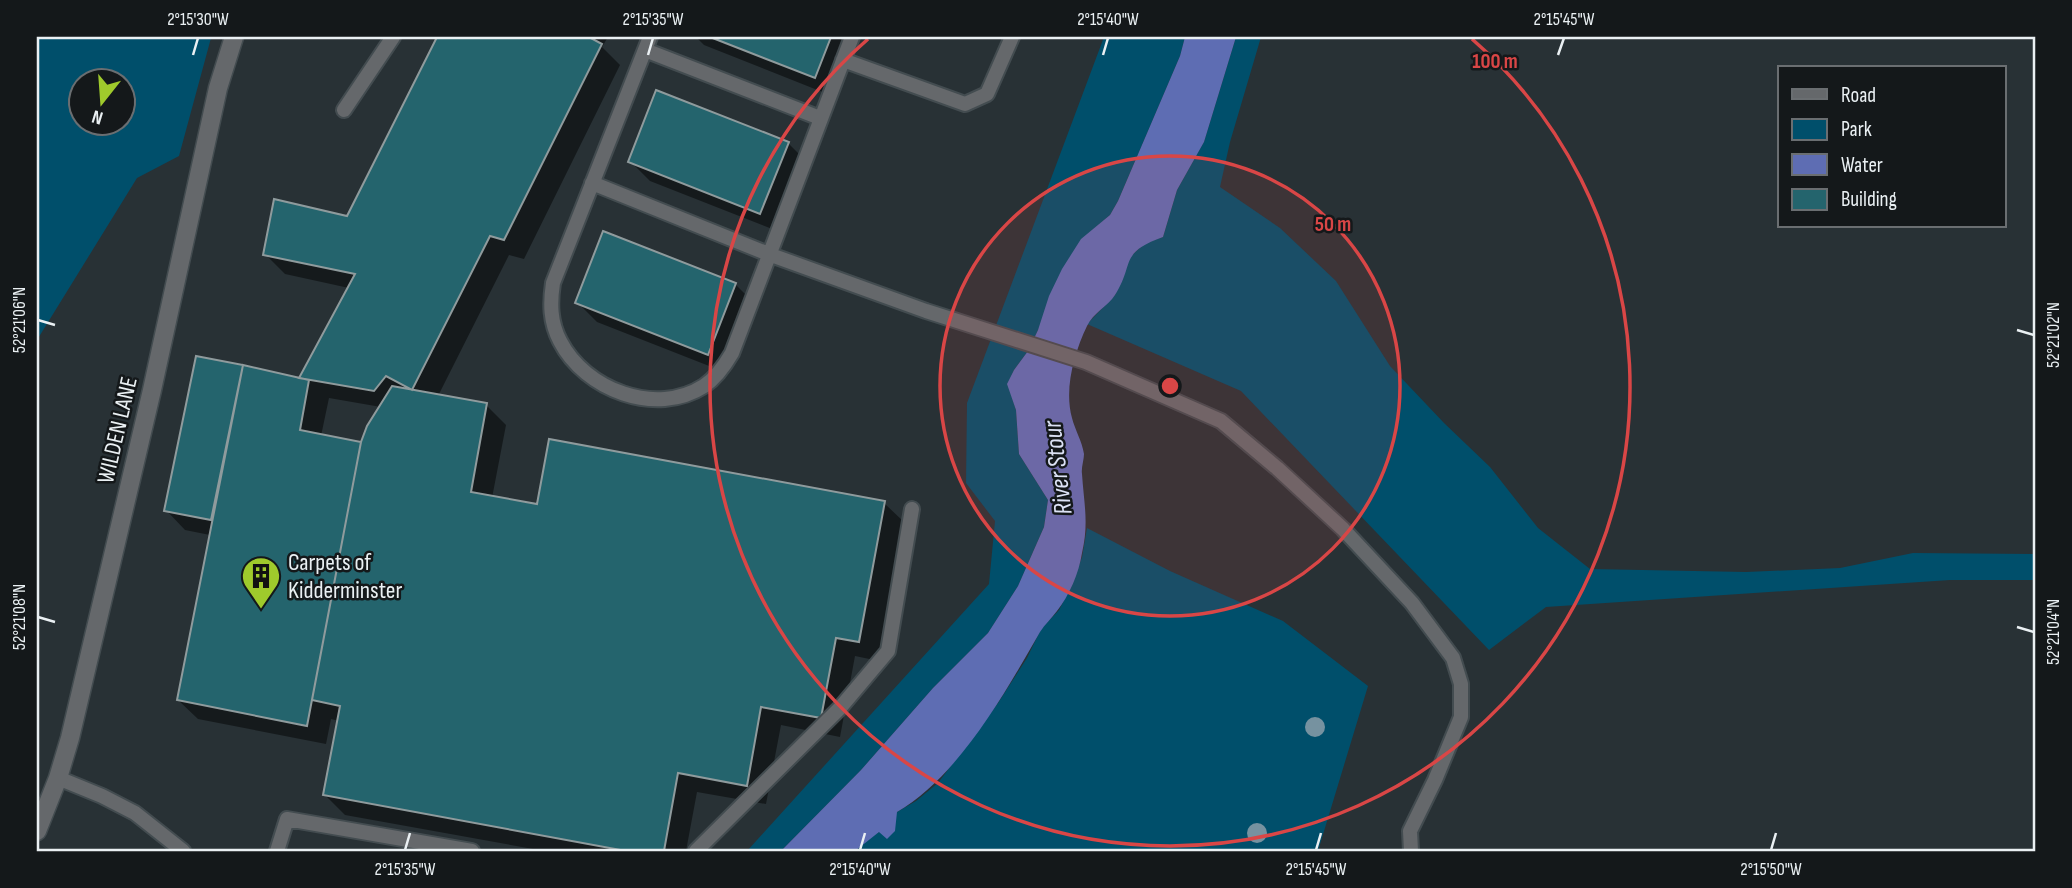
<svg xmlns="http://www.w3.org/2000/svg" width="2072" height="888" font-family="'Sofia Sans Condensed',sans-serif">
	<rect width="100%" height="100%" fill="#283135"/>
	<path fill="#004f6b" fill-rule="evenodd" d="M37 37 211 38 179 156 137 178 37 340ZM122 80V122H80V80Z
		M1104 37H1185L1180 56 1118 201 1110 215 1081 240 1028 351 1014 370 1008 384 1016 410 1019 454 1048 500 1044 527 1018 586 988 633 933 688 861 770 781 851H747L989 584 995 521 966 483 967 403Z
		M1236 37H1261L1230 142 1220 187 1280 228 1336 281 1390 366 1444 423 1490 467 1538 528 1590 569 1746 572 1840 568 1913 553 2035 554V580H1950L1546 607 1489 650 1241 391 1087 324 1115 295 1129 258 1145 243 1163 237 1177 190 1204 142Z
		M1087 528 1170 571 1283 621 1368 686 1318 851H860L857 847 879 832 897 812 916 801 938 783 998 703 1027 658 1041 629 1059 610 1072 585 1082 557Z"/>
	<path fill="#5e6db3" d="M1185 37H1236L1204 142 1177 190 1163 237C1118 253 1135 264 1115 295 1108 306 1093 313 1087 326 1074 353 1064 389 1072 418 1075 430 1082 441 1084 454 1084 460 1081 468 1082 474 1084 504 1089 523 1082 553 1079 573 1069 596 1057 611 1052 618 1045 624 1040 632 1005 693 959 776 897 812L895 831 887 839 879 832 855 851H781L861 770 933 688 988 633 1018 586 1044 527 1048 500 1019 454 1016 410 1007 384 1014 370 1028 351 1038 330 1049 296 1062 269 1081 239 1110 215 1118 201 1180 56Z"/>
	<path fill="#0007" fill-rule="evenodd" d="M439 37H608L602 47 620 65 524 259 509 255 438 396 486 405 506 425 492 498 538 506 884 503 904 522 879 661 855 656 840 737 781 725 766 804 697 792 686 851H544L345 815 325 795 339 721 331 719 326 744 198 719 178 700 210 535 185 530 166 510 197 358 300 380 349 288 285 274 265 254 348 218ZM329 398 381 407 363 444 321 436Z
		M696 37H858L835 97 704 45Z
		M788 143 808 163 780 232 650 181 630 161Z
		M735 284 755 304 727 373 597 322 577 302Z"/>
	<path fill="#24646d" stroke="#8f9b9d" stroke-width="2" d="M437 37H589L602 44 504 240 490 236 412 390 386 376 374 391 299 378 355 274 263 255 274 199 347 216Z
		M710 37H831L815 78Z
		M656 90 789 142 760 214 628 162Z
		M603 231 736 283 708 355 575 303Z
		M196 356 243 365 211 520 164 511Z
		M243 365 309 380 300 430 361 442 307 726 177 700Z
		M392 386 487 403 471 492 537 504 549 439 885 501 859 642 836 638 821 718 761 707 747 786 678 773 664 851H626L323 795 340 706 312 700 361 442 367 426Z"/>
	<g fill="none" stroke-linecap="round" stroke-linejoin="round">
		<g stroke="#434c50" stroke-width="18">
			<path id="service" d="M650 37 553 283C550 303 550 322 560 341 585 390 656 417 704 386 716 378 725 365 732 353L852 37
				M645 50 820 118
				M843 60 965 104 987 94 1012 37
				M344 110 393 37
				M592 183 771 255 926 311 1086 362 1221 421 1277 468 1343 529 1412 603 1453 658 1461 684V717L1435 780 1410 831 1411 851
				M58 778 102 796 135 813 183 851
				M277 851 287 819 472 851
				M696 851 840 708 888 651 912 509"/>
		</g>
		<g stroke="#434c50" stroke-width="21">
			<path id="tertiary" d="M37 831 58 778 70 738 152 390 218 88 234 37"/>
		</g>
		<use href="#service" stroke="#65686b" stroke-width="14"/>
		<use href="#tertiary" stroke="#65686b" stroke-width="18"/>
	</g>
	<g fill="#7692a0">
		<circle cx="1315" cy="727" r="10"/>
		<circle cx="1257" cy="833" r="10"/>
	</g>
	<path fill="none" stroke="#eaf0f3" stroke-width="2.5" d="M193 55 198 38M648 55 653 38M1103 55 1108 38M1558 55 1564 38M38 320 55 325M2017 330 2034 335M38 617 55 622M2017 627 2034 632M405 850 410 833M860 850 865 833M1316 850 1321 833M1771 850 1776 833"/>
	<circle cx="1170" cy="386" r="230" fill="#d94646" fill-opacity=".12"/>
	<g fill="none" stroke="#d94646" stroke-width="3.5">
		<circle cx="1170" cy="386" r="230"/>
		<path d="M1472 39A460 460 0 1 1 868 39"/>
	</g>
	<defs>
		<g id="building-pin" transform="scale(2.0125)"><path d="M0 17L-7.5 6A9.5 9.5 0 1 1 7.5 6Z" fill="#9fca2c" stroke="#14181a"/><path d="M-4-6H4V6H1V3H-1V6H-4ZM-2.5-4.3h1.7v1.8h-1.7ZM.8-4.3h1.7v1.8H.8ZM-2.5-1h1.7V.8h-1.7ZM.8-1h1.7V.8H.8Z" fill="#111"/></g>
	</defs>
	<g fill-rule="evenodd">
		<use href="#building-pin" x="261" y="576"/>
	</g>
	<g text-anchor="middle" stroke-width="5" stroke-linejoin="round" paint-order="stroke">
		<g font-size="24" fill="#eaf0f3" stroke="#14181a">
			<text transform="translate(117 430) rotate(-77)" y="8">WILDEN LANE</text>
		</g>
		<g font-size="24" fill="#eaf0f3" stroke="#14181a" text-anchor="start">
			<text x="288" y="570">Carpets of<tspan x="288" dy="28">Kidderminster</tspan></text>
		</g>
		<g font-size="26" font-style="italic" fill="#dce2f5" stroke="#14181a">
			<text transform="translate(1057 468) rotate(-97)" y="9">River Stour</text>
		</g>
	</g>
	<circle cx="1170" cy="386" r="10" fill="#d94646" stroke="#14181a" stroke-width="3.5"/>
	<g font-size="21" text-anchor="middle" font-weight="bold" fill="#d94646" stroke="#14181a" stroke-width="5" stroke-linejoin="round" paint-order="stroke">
		<text x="1495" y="68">100 m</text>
		<text x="1333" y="231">50 m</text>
	</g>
	<rect width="2072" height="888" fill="none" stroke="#14181a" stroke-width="77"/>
	<rect x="1778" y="66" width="228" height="161" fill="#14181a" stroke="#6a6e71" stroke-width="2"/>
	<rect x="1792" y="89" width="35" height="10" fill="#65686b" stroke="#6a6e71" stroke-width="2"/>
	<text x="1841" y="102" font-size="21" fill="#eaf0f3">Road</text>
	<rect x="1792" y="119" width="35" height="21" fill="#004f6b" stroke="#6a6e71" stroke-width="2"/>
	<text x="1841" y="136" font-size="21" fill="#eaf0f3">Park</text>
	<rect x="1792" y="154" width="35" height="21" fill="#5e6db3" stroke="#6a6e71" stroke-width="2"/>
	<text x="1841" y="172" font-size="21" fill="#eaf0f3">Water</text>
	<rect x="1792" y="189" width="35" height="21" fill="#24646d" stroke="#6a6e71" stroke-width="2"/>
	<text x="1841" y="206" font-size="21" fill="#eaf0f3">Building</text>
	<g transform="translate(102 102) rotate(197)"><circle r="33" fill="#14181a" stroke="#6a6e71" stroke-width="2"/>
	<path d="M0-5L12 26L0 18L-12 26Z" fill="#9fca2c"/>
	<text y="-10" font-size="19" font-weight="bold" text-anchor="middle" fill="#eaf0f3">N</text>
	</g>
	<rect x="38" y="38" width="1996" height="812" fill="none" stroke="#eaf0f3" stroke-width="2.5"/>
	<g font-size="18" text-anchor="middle" fill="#eaf0f3">
		<text x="198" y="25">2°15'30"W</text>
		<text x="653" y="25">2°15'35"W</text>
		<text x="1108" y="25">2°15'40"W</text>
		<text x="1564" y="25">2°15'45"W</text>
		<text transform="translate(19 320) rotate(-90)" y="6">52°21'06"N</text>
		<text transform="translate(2053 335) rotate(-90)" y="6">52°21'02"N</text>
		<text transform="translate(19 617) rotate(-90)" y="6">52°21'08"N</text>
		<text transform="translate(2053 632) rotate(-90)" y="6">52°21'04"N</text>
		<text x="405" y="875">2°15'35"W</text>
		<text x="860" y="875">2°15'40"W</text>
		<text x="1316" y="875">2°15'45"W</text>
		<text x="1771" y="875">2°15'50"W</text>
	</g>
</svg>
